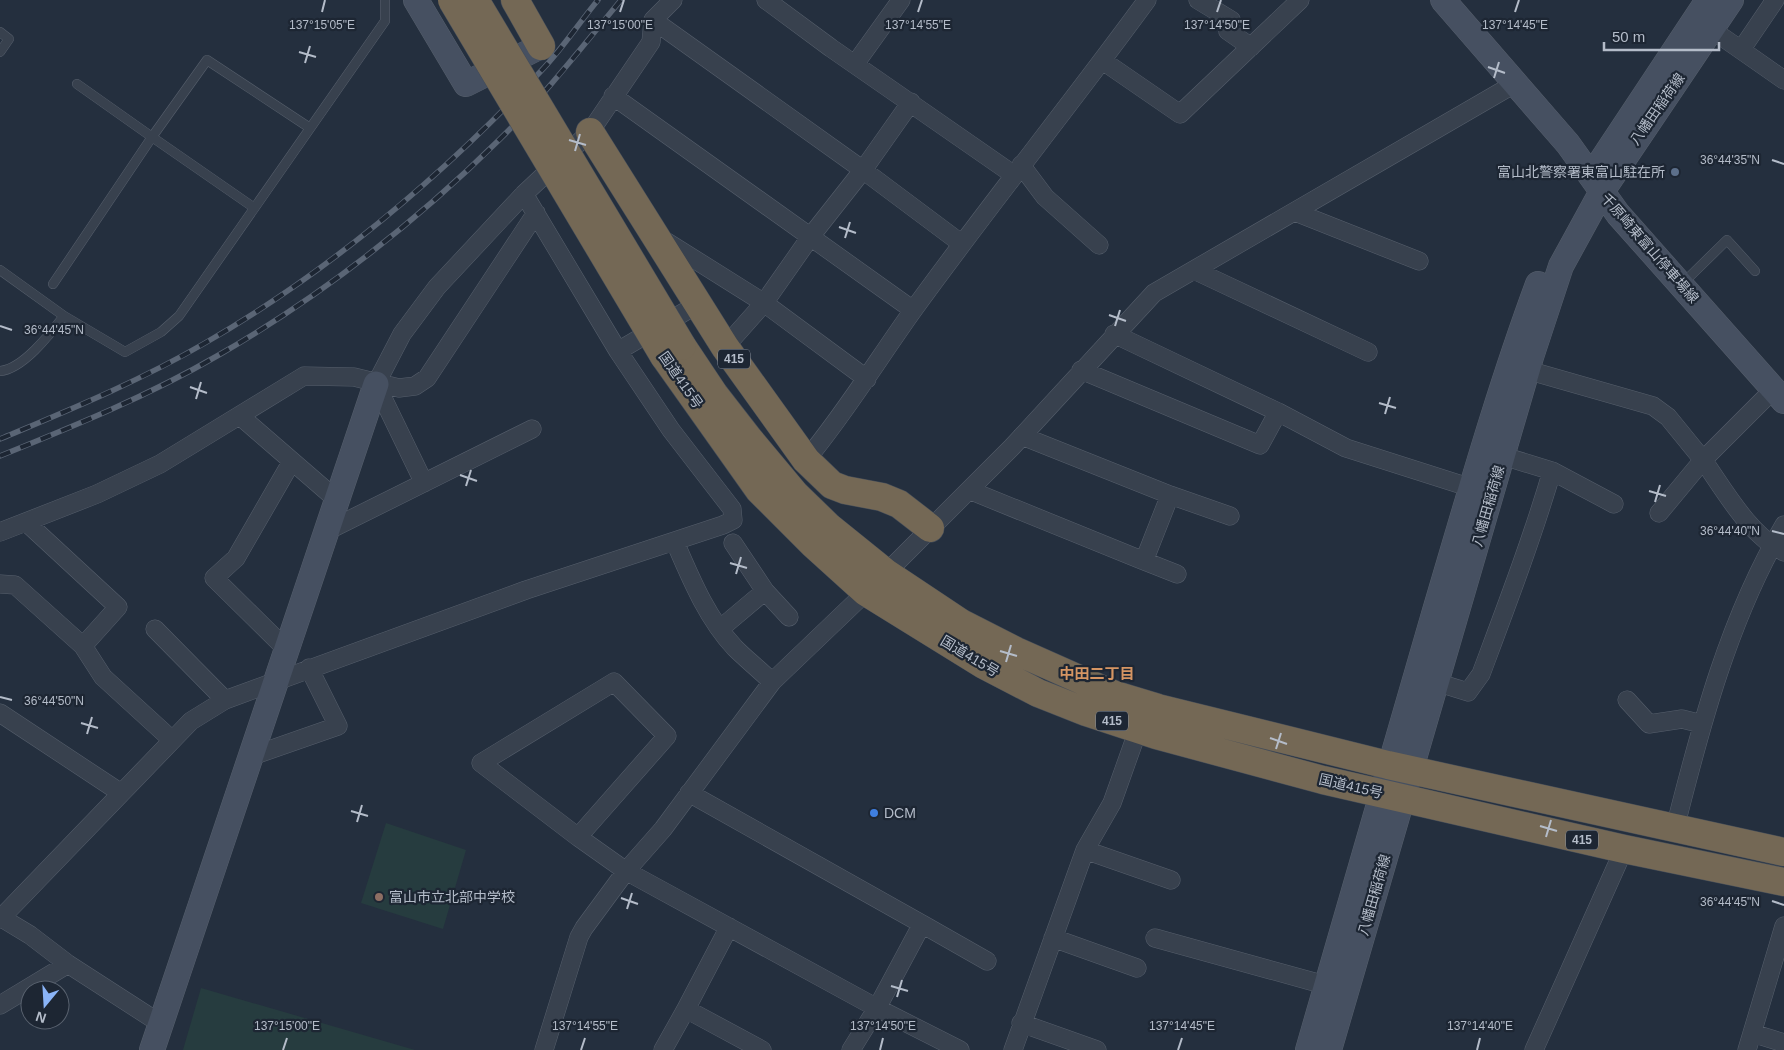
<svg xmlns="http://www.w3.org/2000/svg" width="1784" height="1050" font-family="Helvetica,'Noto Sans JP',sans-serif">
	<rect width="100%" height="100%" fill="#242f3e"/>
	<path fill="#263c3f" d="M386 823 466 850 443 929 361 903Z
		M201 988 415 1050H183Z"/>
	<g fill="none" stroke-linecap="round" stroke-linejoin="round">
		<g stroke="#565f6c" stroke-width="10">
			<path id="lane" d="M0 32 9 39 0 52
				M253 207 152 137 207 60 310 128
				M0 270 64 316
				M53 284 152 137 77 84
				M1682 284 1727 240 1755 271
				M0 371C23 369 50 334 64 316L125 352 161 332 179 316 385 21V0"/>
		</g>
		<g stroke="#565f6c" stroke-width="19">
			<path id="street" d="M766 0 831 48 1014 175
				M1198 0 1231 20 1228 31 1251 47
				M653 20 863 170 911 102
				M1702 23 1741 50 1775 0
				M1741 50 1784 80
				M1103 61 1180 114 1300 0
				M855 64 901 0
				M613 96 913 310
				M1021 165 1045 197 1099 245
				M1295 212 1419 261
				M660 242H667L764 303 725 347
				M1196 271 1368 352
				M1114 334 1278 412 1346 448 1481 491
				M618 351 698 304
				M1081 370 1260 445 1278 412
				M1527 370 1653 406 1668 417 1703 460 1659 513
				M867 379 764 303 811 236 863 170 962 244
				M376 384 402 334 437 287 524 194 590 132 651 42 653 20 673 0
				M376 384 424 483
				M1774 389 1703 460C1725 491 1749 535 1784 552
				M240 416 337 500
				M1022 436 1170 495 1230 516
				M1503 456 1552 471 1614 504
				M806 460C846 412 878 359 914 309 990 204 1071 104 1147 0
				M969 490 1144 561
				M1170 495 1144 561 1177 574
				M26 522 118 607 83 646
				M327 531 532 429
				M0 532 97 494 160 464 304 376 354 377 399 388 415 386 427 378 536 213
				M675 542C691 579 707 618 735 648 747 660 760 670 772 682
				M733 543 765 591
				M0 584 15 585 83 646 103 677 172 740
				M721 628 765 591 789 617
				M155 629 225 700
				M287 650 214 578 236 558 292 461
				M1426 679 1468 692 1481 674C1506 607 1532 539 1552 471
				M614 682 667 736 578 837 481 763Z
				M1627 700 1649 724 1682 719 1702 724
				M0 713 121 793
				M252 756 338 726 309 668
				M689 793 922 924
				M1675 828C1701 725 1729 618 1784 525
				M578 837 626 871 877 1008 960 1050
				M1085 850 1171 880
				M0 917 30 935 68 964 161 1024
				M0 919 191 721 225 700 526 590 723 525 733 520 732 509 671 430 618 351 524 194
				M729 927 686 1009 762 1050
				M1053 938 1137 968
				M1155 938 1336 988
				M0 1005 68 964
				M1021 1023 1097 1050
				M1752 1033 1784 1043
				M544 1050 579 937 584 928 626 871 663 829 772 682 886 573 1012 447 1154 293 1516 83
				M663 1050 686 1009
				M851 1050 877 1008 922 924 987 961
				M1013 1050 1085 850 1112 803 1138 730
				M1534 1050 1624 849
				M1747 1050 1784 926"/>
		</g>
		<g stroke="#565f6c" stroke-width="26">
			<path id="secondary" d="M416 0 466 84 541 46
				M1443 0 1568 144 1618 214 1784 401
				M1602 160 1708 0
				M152 1050 376 384
				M1308 1050C1349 904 1392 759 1434 614 1467 503 1498 392 1538 284
				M1329 1050 1531 357 1561 266 1601 193 1731 0"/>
		</g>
		<g stroke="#434c59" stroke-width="29">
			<path id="highway" d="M515 0 541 46
				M590 132 725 347 806 460 832 485 845 490 882 497 899 504 930 528
				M682 346 714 394 749 439 795 494 829 527 886 573 961 623 1016 651 1115 695 1158 708 1388 765 1784 852
				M664 356 759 490 813 544 866 592 984 665 1038 693 1086 712 1156 735 1323 780 1624 849 1784 882"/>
		</g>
		<use href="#lane" stroke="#38414e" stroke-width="9"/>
		<use href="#street" stroke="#38414e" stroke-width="18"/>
		<use href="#secondary" stroke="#465061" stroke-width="25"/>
		<use href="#highway" stroke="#746855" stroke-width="28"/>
		<g stroke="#5a6575" stroke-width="5.5">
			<path id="rail" d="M0 439C69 410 140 381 205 343 330 271 443 175 541 71 562 49 579 23 598 0
				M0 456C74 426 148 396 217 356 320 297 416 222 500 139 544 96 582 47 621 0"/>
		</g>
		<use href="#rail" stroke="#1d2633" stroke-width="4" stroke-dasharray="11" stroke-linecap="butt"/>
		<g stroke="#434c59" stroke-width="29" stroke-linecap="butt">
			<path id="highway-bridge" d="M452 0 664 356
				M475 0 682 346"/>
		</g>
		<use href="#highway-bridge" stroke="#746855" stroke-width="28"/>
	</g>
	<path fill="none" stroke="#b4bcc9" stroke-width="2" d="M322 12 325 0M620 12 624 0M918 12 922 0M1217 12 1221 0M1515 12 1519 0M299 52 316 57M305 63 310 46M1488 67 1505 73M1494 78 1499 62M569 140 586 145M575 151 580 134M1772 160 1784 164M839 227 856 233M845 238 850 222M1109 315 1126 321M0 326 12 330M1115 326 1120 310M190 387 207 393M196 399 201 382M1379 403 1396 408M1385 414 1390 397M460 475 477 481M466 486 471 470M1649 491 1666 496M1655 502 1660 485M1772 531 1784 534M730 563 747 568M736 574 741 557M1000 651 1017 656M1006 662 1011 645M0 697 12 700M81 723 98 728M87 734 92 717M1270 738 1287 744M1276 749 1281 733M351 811 368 816M357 822 362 805M1540 826 1557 831M1546 837 1551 820M621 898 638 904M1772 901 1784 905M627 909 632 893M891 986 908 991M897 997 902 980M283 1050 287 1038M581 1050 585 1038M880 1050 883 1038M1178 1050 1182 1038M1477 1050 1480 1038"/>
	<circle fill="#5c6f8a" stroke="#1d2633" stroke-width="2" cx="1675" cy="172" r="5"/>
	<circle fill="#3f7fe0" stroke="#1d2633" stroke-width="2" cx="874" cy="813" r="5"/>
	<circle fill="#8d6e63" stroke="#1d2633" stroke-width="2" cx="379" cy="897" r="5"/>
	<g text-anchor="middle" stroke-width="4.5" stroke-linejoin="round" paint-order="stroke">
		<g fill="#1d2633" stroke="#878f9c" stroke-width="1">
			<rect x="718" y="349.5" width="32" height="19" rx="4"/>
			<rect x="1096" y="711.5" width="32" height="19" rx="4"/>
			<rect x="1566" y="830.5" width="32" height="19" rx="4"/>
		</g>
		<g font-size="12" font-weight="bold" fill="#b4bcc9">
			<text x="734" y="363">415</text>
			<text x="1112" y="725">415</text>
			<text x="1582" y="844">415</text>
		</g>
		<g font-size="14" fill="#b4bcc9" stroke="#1d2633">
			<text transform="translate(1657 109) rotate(-55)" y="5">八幡田稲荷線</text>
			<text transform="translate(1650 248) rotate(49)" y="5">千原崎東富山停車場線</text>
			<text transform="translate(681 380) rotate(55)" y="5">国道415号</text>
			<text transform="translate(1488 506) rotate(-74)" y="5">八幡田稲荷線</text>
			<text transform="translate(970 656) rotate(31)" y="5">国道415号</text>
			<text transform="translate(1351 786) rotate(13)" y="5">国道415号</text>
			<text transform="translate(1374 895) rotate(-74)" y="5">八幡田稲荷線</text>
		</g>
		<g font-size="14" fill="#b4bcc9" stroke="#1d2633" text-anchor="start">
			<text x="1665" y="177" text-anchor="end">富山北警察署東富山駐在所</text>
			<text x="884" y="818">DCM</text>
			<text x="389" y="902">富山市立北部中学校</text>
		</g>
		<g font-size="15" font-weight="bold" fill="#d59563" stroke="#1d2633">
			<text x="1097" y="679">中田二丁目</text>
		</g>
	</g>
	<g font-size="12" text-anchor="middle" fill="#b4bcc9" stroke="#1d2633" stroke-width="4.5" stroke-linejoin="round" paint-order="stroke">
		<text x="322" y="29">137°15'05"E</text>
		<text x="620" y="29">137°15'00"E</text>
		<text x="918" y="29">137°14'55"E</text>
		<text x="1217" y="29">137°14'50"E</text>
		<text x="1515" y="29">137°14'45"E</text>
		<text x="1730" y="164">36°44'35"N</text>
		<text x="54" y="334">36°44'45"N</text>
		<text x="1730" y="535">36°44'40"N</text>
		<text x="54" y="705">36°44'50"N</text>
		<text x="1730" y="906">36°44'45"N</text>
		<text x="287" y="1030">137°15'00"E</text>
		<text x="585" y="1030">137°14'55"E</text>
		<text x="883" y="1030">137°14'50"E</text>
		<text x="1182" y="1030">137°14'45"E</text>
		<text x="1480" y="1030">137°14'40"E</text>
	</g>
	<g transform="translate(45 1005) rotate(198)"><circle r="24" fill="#1d2633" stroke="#59626f"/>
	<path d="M0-4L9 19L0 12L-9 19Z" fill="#8ab4f8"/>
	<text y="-8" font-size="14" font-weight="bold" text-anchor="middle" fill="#b4bcc9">N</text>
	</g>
	<path d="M1604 42v8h115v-8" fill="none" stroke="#b4bcc9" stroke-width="2.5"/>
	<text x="1612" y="42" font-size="15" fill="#b4bcc9" stroke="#1d2633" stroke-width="4" paint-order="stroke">50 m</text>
</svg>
